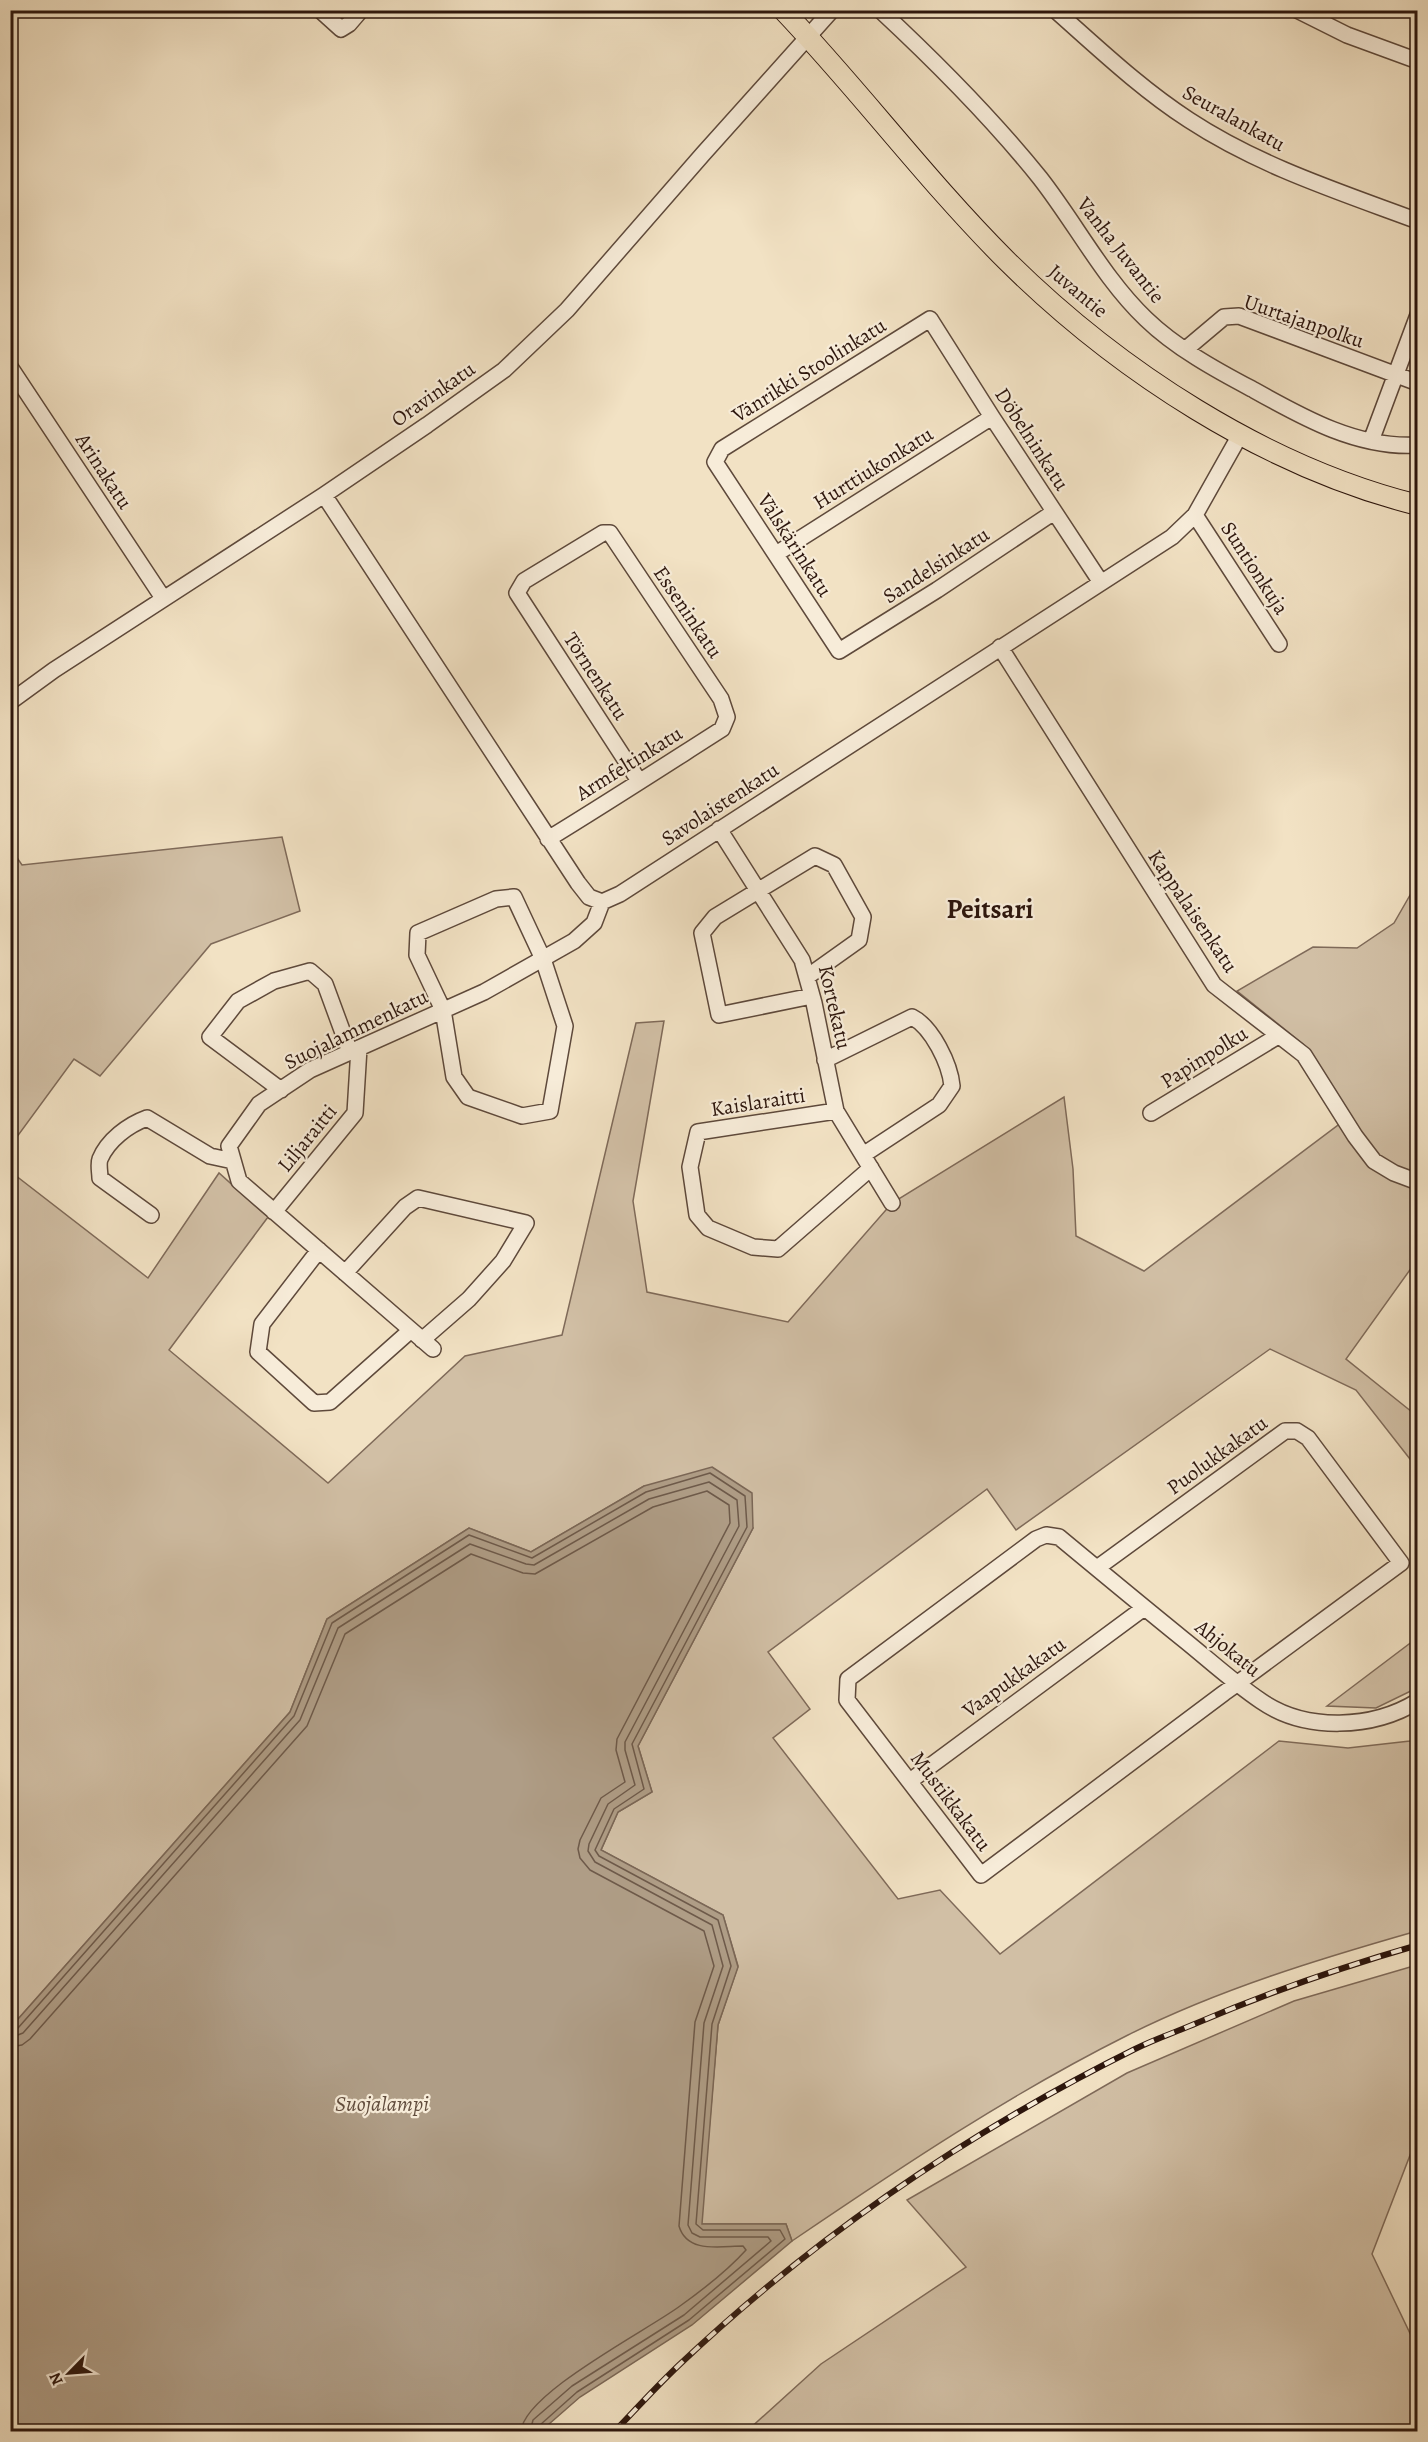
<svg xmlns="http://www.w3.org/2000/svg" width="1428" height="2442" font-family="Alegreya,serif">
	<rect width="100%" height="100%" fill="#f2e2c4"/>
	<filter id="stains"><feTurbulence type="fractalNoise" baseFrequency=".00333" numOctaves="4"/><feColorMatrix values="0 0 0 0 .2 0 0 0 0 .09 0 0 0 0 .02 0 0 0 .5 -.17"/></filter>
	<radialGradient id="worn" r=".72"><stop offset=".6" stop-color="#630" stop-opacity="0"/><stop offset="1" stop-color="#630" stop-opacity=".3"/></radialGradient>
	<path fill="#d1bfa5" stroke="#7f6a59" stroke-width="1.5" d="M282 837 300 911 211 944 100 1076 74 1059 11 1145V849L22 865Z
		M1417 883V1260L1346 1359 1417 1416V1468L1356 1390 1270 1349 1016 1530 987 1489 768 1652 810 1709 773 1738 898 1899 940 1890 1000 1954 1279 1741 1348 1748 1410 1741 1417 1737V1931C1319 1959 1220 1989 1128 2035 1010 2094 901 2167 792 2241L786 2224H701L718 2025 738 1966 723 1915 601 1850 618 1812 652 1792 638 1746 753 1528 644 1486 531 1552 469 1528 327 1619 290 1712 11 2027V1172L148 1278 219 1173 268 1217 169 1350 328 1483 465 1356 562 1335 636 1023 664 1021 633 1201 647 1292 788 1322 892 1203 1064 1097 1073 1169 1076 1236 1144 1271 1350 1116 1303 1044 1237 991 1313 947 1357 948 1394 923Z
		M1417 1638V1688L1376 1708 1327 1706Z
		M1417 1965V2137L1372 2254 1417 2348V2431H747L821 2364 966 2267 907 2200 1127 2073 1294 2001Z"/>
	<path fill="#af9d86" stroke="#7b6756" stroke-width="1.5" d="M712 1467 752 1493 753 1528 638 1746 652 1792 618 1812 601 1850 723 1915 738 1967 718 2025 702 2224H786L792 2241 692 2325 580 2397 541 2431H11V2027L290 1712 327 1619 469 1528 531 1552 644 1486Z"/>
	<g fill="none" stroke-linecap="round" stroke-linejoin="round">
		<path stroke="#6e5a4a" stroke-width="1.5" d="M10 2031 18 2028 294 1716 332 1623 469 1535 532 1558 646 1492 710 1473 745 1496 747 1527 632 1744 644 1789 614 1809 595 1850 599 1856 718 1920 731 1966 712 2024 696 2224 703 2230H780L785 2239 689 2320 577 2392 540 2425 538 2432
			M10 2038 23 2033 300 1720 338 1628 470 1544 526 1564 534 1565 649 1499 709 1482 737 1500 739 1526 625 1742V1750L635 1785 608 1804 589 1844 588 1851 595 1862 712 1925 723 1966 704 2023 688 2225 692 2233 700 2237H768L771 2241 684 2315 572 2386 533 2420 530 2432
			M10 2047 22 2045 30 2039 307 1726 345 1634 471 1554 523 1573 535 1574 653 1507 707 1491 729 1505 730 1523 617 1739 616 1750 625 1782 601 1798 580 1840 578 1849 580 1858 590 1870 704 1931 714 1966 695 2022 679 2226C687 2254 721 2246 743 2246L746 2250C729 2269 701 2291 680 2306 648 2330 522 2394 521 2432"/>
		<g stroke="#5e493b" stroke-width="18">
			<path id="minor" d="M320 10 341 29 349 24 361 10
				M880 10C937 63 991 117 1040 178 1076 224 1104 279 1146 319 1176 348 1216 370 1252 389 1302 417 1358 449 1418 445
				M1055 10C1098 48 1141 89 1189 120 1259 166 1340 192 1418 221
				M1297 10 1347 35 1418 61
				M1186 349 1224 317 1239 316 1418 383
				M10 367 163 598
				M1371 441 1418 315
				M324 495 578 883 589 897 602 902 620 894 1172 537 1195 515 1240 435
				M1054 512 937 590 839 651 715 462 722 449 930 319 992 417 1100 581
				M1195 515 1279 644
				M776 554 992 417
				M1000 647 1214 985 1304 1055 1355 1136 1374 1161 1394 1173 1418 1182
				M10 702 54 670 324 495 427 425 504 370 567 310 703 154 832 10
				M719 829 802 960 814 1003 836 1111 892 1203
				M548 839C607 803 664 766 722 729L727 717 721 699 610 533H603L524 581 517 593 639 781
				M514 897 543 959 565 1026 550 1111 522 1116 468 1097 454 1077 443 1010 417 955 418 933 496 899Z
				M807 977 859 940 863 917 834 865 815 856 715 917 702 933 719 1015 812 996
				M825 1060 912 1017C932 1027 950 1064 952 1086L939 1105 863 1155
				M281 1090 210 1037 238 1001 274 981 310 971 325 984 350 1052
				M836 1111 698 1132 690 1167 697 1215 708 1228 753 1247 778 1249 871 1168
				M1151 1113 1278 1036
				M274 1212 355 1113 359 1048
				M151 1215 100 1178C100 1173 98 1164 100 1159 108 1140 128 1125 147 1118L210 1156 233 1161
				M319 1250 262 1324 258 1352 314 1403 330 1402 411 1330
				M345 1273 405 1207 418 1198 526 1223 503 1261 469 1299 422 1340
				M433 1349 239 1181 229 1146 259 1104 310 1070 484 992 574 941 594 923 602 902
				M1097 1568 1285 1431H1297L1308 1438 1401 1563 1238 1683 1224 1693 981 1875 847 1700 848 1679 1036 1539 1046 1535 1059 1537C1100 1571 1141 1605 1183 1639 1208 1659 1234 1683 1261 1701 1306 1732 1373 1729 1418 1701
				M910 1781 1144 1608"/>
		</g>
		<g stroke="#2d160d" stroke-width="22">
			<path id="major" d="M783 10C860 91 927 181 1006 260 1117 370 1265 467 1418 505"/>
		</g>
		<use href="#minor" stroke="#f7ecd9" stroke-width="15"/>
		<use href="#major" stroke="#f2e2c4" stroke-width="20"/>
		<g stroke="#2d160d" stroke-width="6">
			<path id="rail" d="M614 2432C635 2410 656 2387 678 2366 813 2238 968 2132 1135 2049 1155 2039 1176 2032 1197 2023 1269 1992 1342 1967 1418 1945"/>
		</g>
		<use href="#rail" stroke="#f7ecd9" stroke-width="4" stroke-dasharray="11" stroke-linecap="butt"/>
	</g>
	<g text-anchor="middle" stroke-width="4.5" stroke-linejoin="round" paint-order="stroke">
		<g font-size="21" fill="#2d160d" stroke="#f7ecd9">
			<text transform="translate(1234 118) rotate(29)" y="7">Seuralankatu</text>
			<text transform="translate(1121 250) rotate(52)" y="7">Vanha Juvantie</text>
			<text transform="translate(1078 291) rotate(40)" y="7">Juvantie</text>
			<text transform="translate(1304 321) rotate(19)" y="7">Uurtajanpolku</text>
			<text transform="translate(809 370) rotate(-32)" y="7">Vänrikki Stoolinkatu</text>
			<text transform="translate(433 394) rotate(-35)" y="7">Oravinkatu</text>
			<text transform="translate(1032 439) rotate(57)" y="7">Döbelninkatu</text>
			<text transform="translate(873 468) rotate(-32)" y="7">Hurttiukonkatu</text>
			<text transform="translate(104 471) rotate(57)" y="7">Arinakatu</text>
			<text transform="translate(795 545) rotate(57)" y="7">Välskärinkatu</text>
			<text transform="translate(936 565) rotate(-33)" y="7">Sandelsinkatu</text>
			<text transform="translate(1255 568) rotate(57)" y="7">Suntionkuja</text>
			<text transform="translate(688 612) rotate(56)" y="7">Esseninkatu</text>
			<text transform="translate(596 676) rotate(57)" y="7">Törnenkatu</text>
			<text transform="translate(629 763) rotate(-32)" y="7">Armfeltinkatu</text>
			<text transform="translate(720 804) rotate(-33)" y="7">Savolaistenkatu</text>
			<text transform="translate(1193 911) rotate(56)" y="7">Kappalaisenkatu</text>
			<text transform="translate(835 1007) rotate(77)" y="7">Kortekatu</text>
			<text transform="translate(356 1029) rotate(-26)" y="7">Suojalammenkatu</text>
			<text transform="translate(1204 1057) rotate(-32)" y="7">Papinpolku</text>
			<text transform="translate(758 1102) rotate(-9)" y="7">Kaislaraitti</text>
			<text transform="translate(307 1138) rotate(-51)" y="7">Liljaraitti</text>
			<text transform="translate(1217 1455) rotate(-36)" y="7">Puolukkakatu</text>
			<text transform="translate(1228 1648) rotate(39)" y="7">Ahjokatu</text>
			<text transform="translate(1014 1677) rotate(-36)" y="7">Vaapukkakatu</text>
			<text transform="translate(951 1801) rotate(53)" y="7">Mustikkakatu</text>
		</g>
		<g font-size="22" font-style="italic" fill="#614c3d" stroke="#f7ecd9">
			<text x="382" y="2111">Suojalampi</text>
		</g>
		<g font-size="27" font-weight="bold" fill="#2d160d" stroke="#f7ecd9">
			<text x="990" y="918">Peitsari</text>
		</g>
	</g>
	<rect width="1428" height="2442" fill="none" stroke="#f2e2c4" stroke-width="36"/>
	<rect x="12" y="12" width="1404" height="2418" fill="none" stroke="#2d160d" stroke-width="3"/>
	<rect x="18" y="18" width="1392" height="2406" fill="none" stroke="#2d160d" stroke-width="1.5"/>
	<g transform="translate(69 2373) rotate(245)" stroke="#f7ecd9" stroke-width="4.5" paint-order="stroke">
	<path d="M0-4.5L10 22L0 15L-10 22Z" fill="#2d160d"/>
	<text y="-9" font-size="16" font-weight="bold" text-anchor="middle" fill="#2d160d">N</text>
	</g>
	<rect width="100%" height="100%" filter="url(#stains)"/>
	<rect width="100%" height="100%" fill="url(#worn)"/>
</svg>
